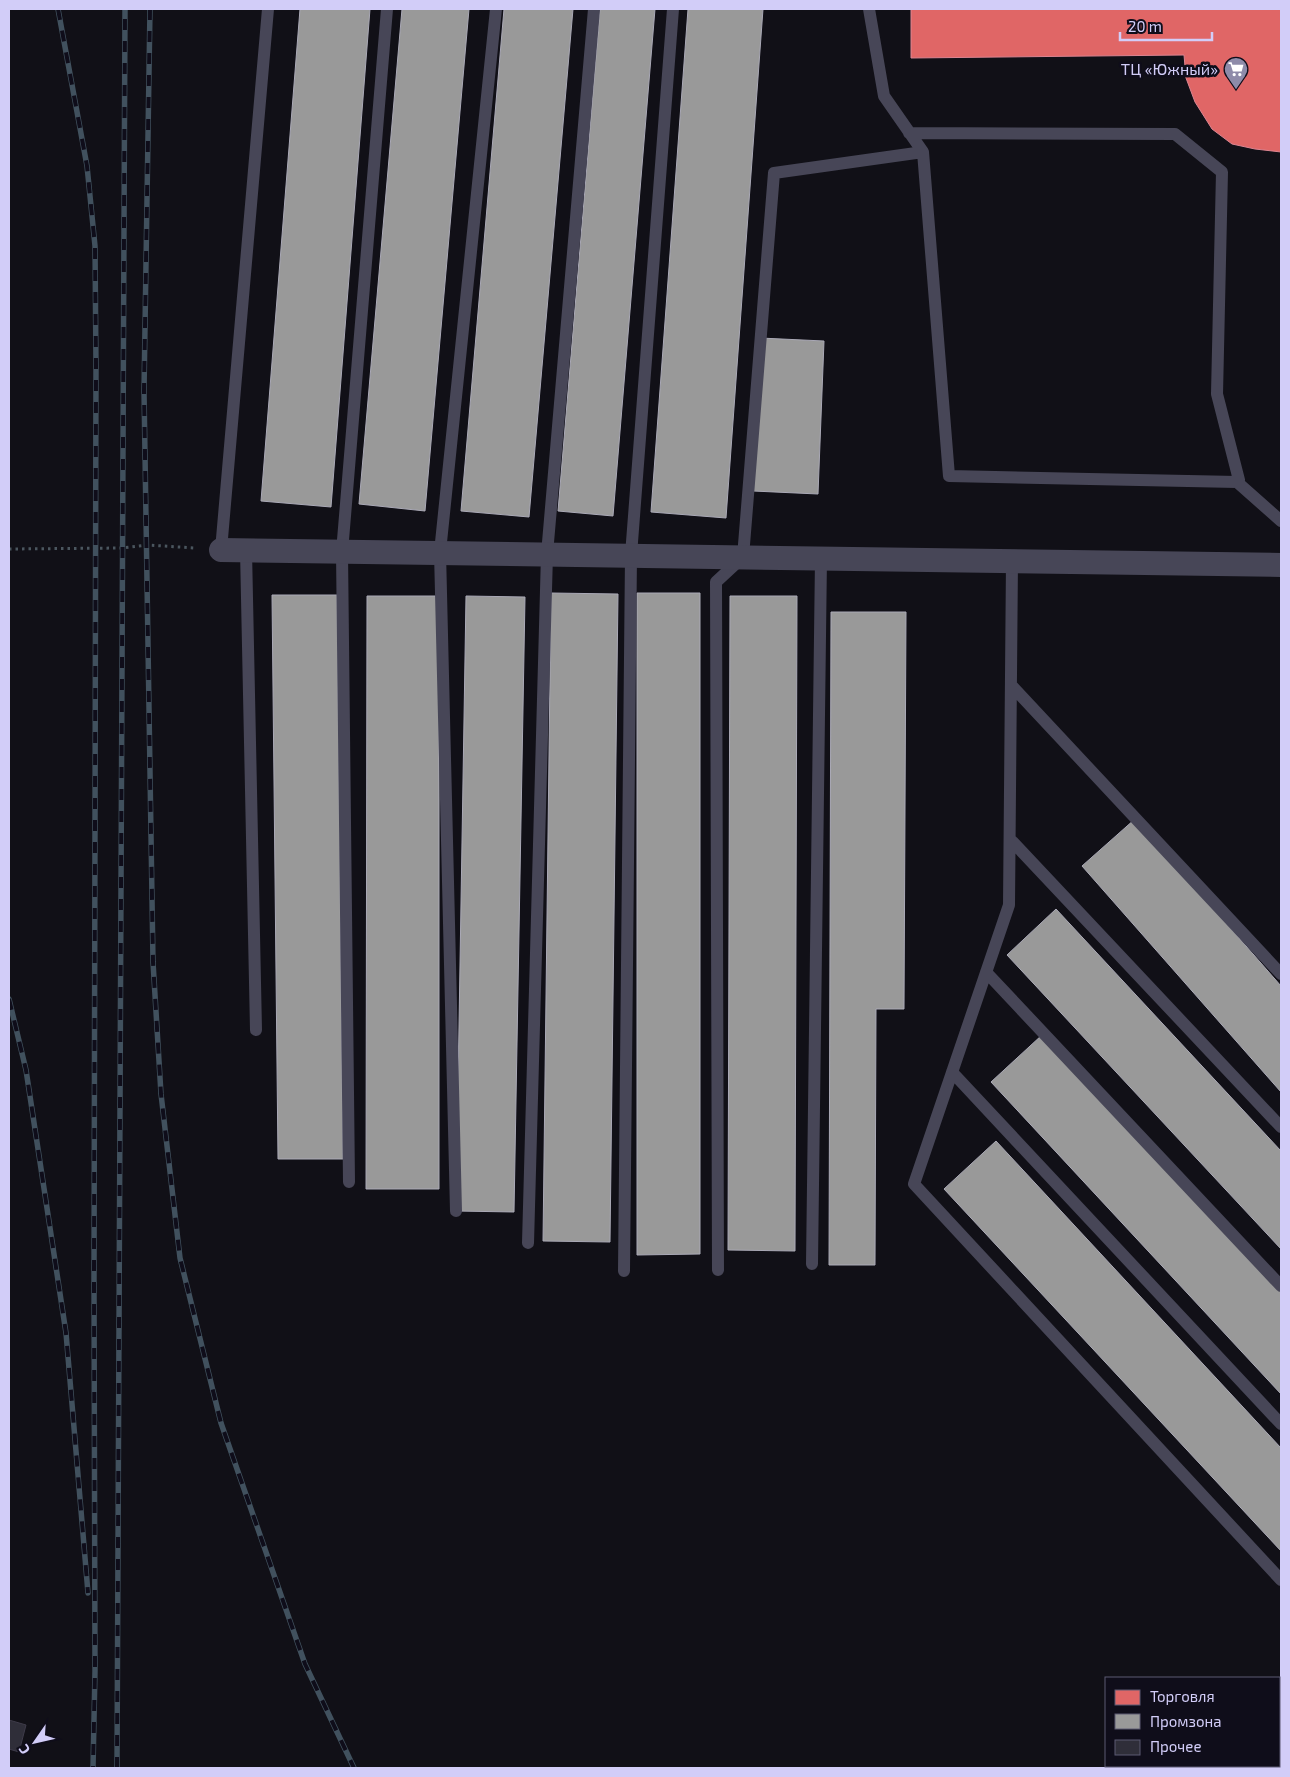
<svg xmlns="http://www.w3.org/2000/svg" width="1290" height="1777" font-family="'Exo 2',sans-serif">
	<rect width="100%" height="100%" fill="#111017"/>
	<path fill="#e06666" stroke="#dc8592" d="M911 9H1281V152L1255 149 1232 144 1212 129 1195 102 1186 78 1184 55 911 58Z"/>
	<path fill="#999" stroke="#aaa9b6" d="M300 9H370L331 507 261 501Z
		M402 9H469L425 511 359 504Z
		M504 9H573L529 517 461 511Z
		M600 9H655L613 516 558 511Z
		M688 9H763L726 518 651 512Z
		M760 338 824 341 818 494 753 491Z
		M551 593 618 594 610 1242 543 1241Z
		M637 593H700V1254L637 1255Z
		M272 595H337L343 1159H278Z
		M367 596H439V1189H366Z
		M466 596 525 597 514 1212 456 1211Z
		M730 596H797L795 1251 728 1250Z
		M831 612H906L904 1009H876L875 1265H829Z
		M1135 819 1281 986V1092L1082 866Z
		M1056 909 1281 1151V1249L1007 955Z
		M1042 1035 1281 1292V1394L991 1082Z
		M996 1141 1281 1448V1551L944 1189Z"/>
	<path fill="#2f2e39" stroke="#3e3b4a" d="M9 1720 26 1725 19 1752 9 1749Z"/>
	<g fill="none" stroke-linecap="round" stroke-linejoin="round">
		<path stroke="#4b565f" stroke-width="3" stroke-dasharray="2.5 4" stroke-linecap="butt" d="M9 549 122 548 147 545 195 548"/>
		<path stroke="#474657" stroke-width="12" d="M869 9 884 96 923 152 949 476 1237 482
			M909 133 1175 134 1222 172 1217 394 1239 480 1237 482 1281 521
			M221 550 268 9
			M246 550 256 1030
			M1012 560 1009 905 914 1184 1281 1580
			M1011 685 1281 974
			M1010 839 1281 1127
			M986 972 1281 1286
			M952 1072 1281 1424
			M349 1182 342 552 387 9
			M456 1211 440 552 496 9
			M528 1243 547 554 594 9
			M812 1264 821 558
			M718 1270 716 582 743 557 774 173 923 152
			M624 1271 631 555 673 9"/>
		<path stroke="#474657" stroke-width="24" d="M221 550 1281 565"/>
		<g stroke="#41515e" stroke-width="5.5">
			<path id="rail" d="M58 9 87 166 95 246 96 366 94 1280 95 1671 93 1768
				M150 9 144 391 153 962 161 1094 180 1258 221 1423 305 1664 354 1768
				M9 999 26 1070 66 1333 88 1593
				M117 1768 125 9"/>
		</g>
		<use href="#rail" stroke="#0f0d1a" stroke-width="4" stroke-dasharray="11" stroke-linecap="butt"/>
	</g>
	<defs>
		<g id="supermarket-pin" transform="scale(1.25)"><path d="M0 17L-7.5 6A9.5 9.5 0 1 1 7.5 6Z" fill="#8e8ba9" stroke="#0f0d1a"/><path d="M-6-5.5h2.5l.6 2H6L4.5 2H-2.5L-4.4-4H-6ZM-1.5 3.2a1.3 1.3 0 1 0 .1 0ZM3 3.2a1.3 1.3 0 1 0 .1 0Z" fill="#fff"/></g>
	</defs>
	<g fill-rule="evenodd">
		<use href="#supermarket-pin" x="1236" y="69"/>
	</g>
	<g text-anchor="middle" stroke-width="5" stroke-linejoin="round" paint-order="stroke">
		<g font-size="16" fill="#d2cdf8" stroke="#0f0d1a" text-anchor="end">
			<text x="1218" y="75">ТЦ «Южный»</text>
		</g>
	</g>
	<rect width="1290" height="1777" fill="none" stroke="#d2cdf8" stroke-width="20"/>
	<rect x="1105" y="1677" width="175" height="90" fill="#0f0d1a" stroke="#5d5a73"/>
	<rect x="1115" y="1690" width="25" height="15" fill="#e06666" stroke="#5d5a73"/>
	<text x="1150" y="1702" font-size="15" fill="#d2cdf8">Торговля</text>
	<rect x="1115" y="1714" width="25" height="15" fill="#999999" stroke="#5d5a73"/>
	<text x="1150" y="1727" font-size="15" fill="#d2cdf8">Промзона</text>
	<rect x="1115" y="1740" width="25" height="15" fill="#2f2e39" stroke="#5d5a73"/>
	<text x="1150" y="1752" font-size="15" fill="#d2cdf8">Прочее</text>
	<g transform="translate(35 1742) rotate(236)" stroke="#0f0d1a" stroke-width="4" paint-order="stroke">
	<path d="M0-4L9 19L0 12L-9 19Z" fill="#d2cdf8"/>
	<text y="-8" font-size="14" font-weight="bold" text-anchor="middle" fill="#d2cdf8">С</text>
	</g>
	<path d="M1120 32v8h92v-8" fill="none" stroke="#d2cdf8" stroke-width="2.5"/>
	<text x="1128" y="32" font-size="15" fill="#d2cdf8" stroke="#0f0d1a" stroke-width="4" paint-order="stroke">20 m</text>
</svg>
